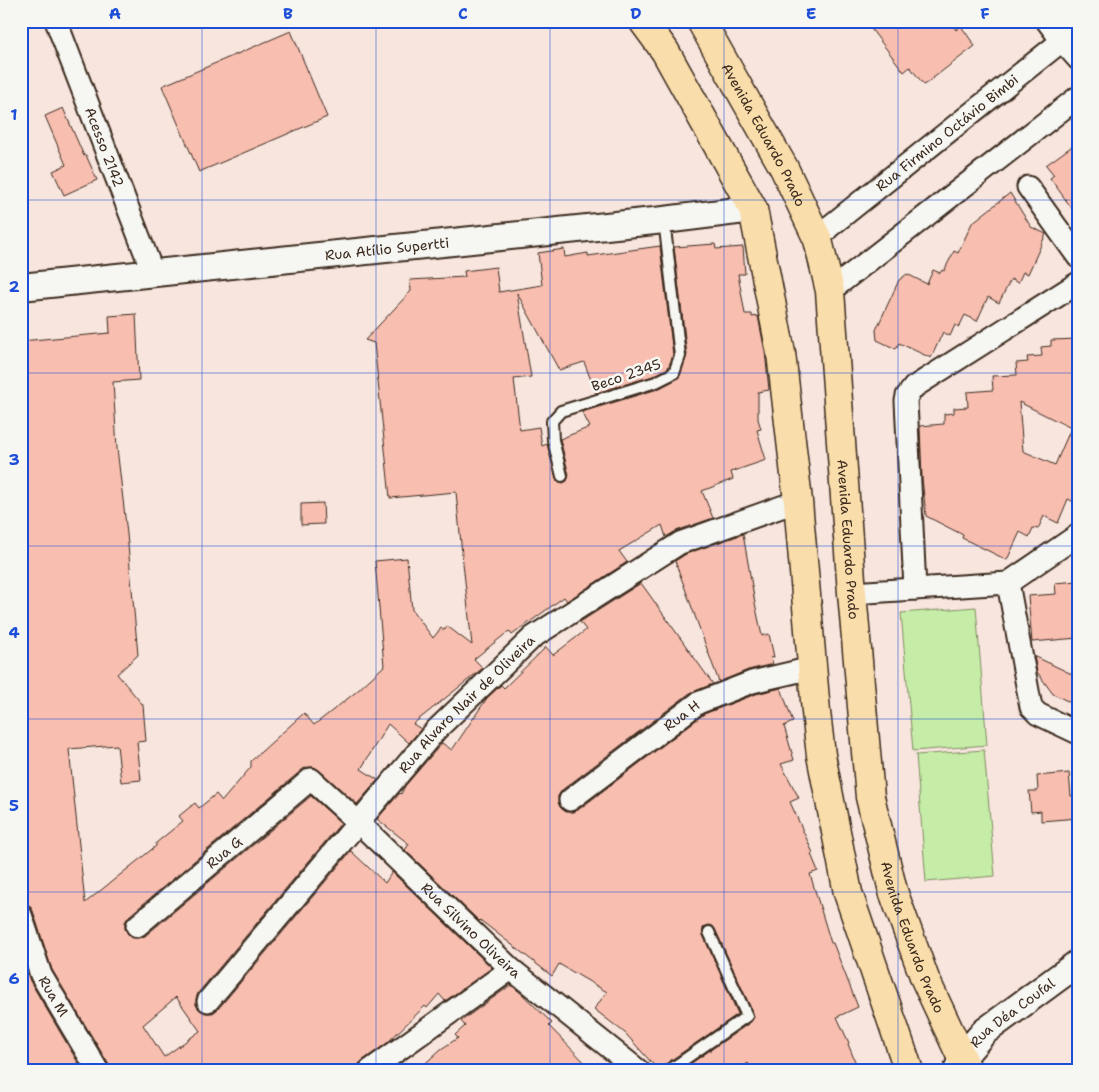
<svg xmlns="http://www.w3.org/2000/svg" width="1099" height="1092" font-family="'Shantell Sans',sans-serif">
	<rect width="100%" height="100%" fill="#f7e5de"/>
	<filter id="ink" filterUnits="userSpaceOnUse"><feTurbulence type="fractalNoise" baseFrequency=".02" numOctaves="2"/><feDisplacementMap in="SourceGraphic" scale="10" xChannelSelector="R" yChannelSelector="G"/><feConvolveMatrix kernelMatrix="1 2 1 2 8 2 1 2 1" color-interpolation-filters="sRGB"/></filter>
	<g filter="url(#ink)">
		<path fill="#c5eda7" stroke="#808c62" d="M976 607 987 745 913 751 901 613Z
			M984 750 995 876 926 882 916 755Z"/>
		<path fill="#f8beb0" stroke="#3b2a1e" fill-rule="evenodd" d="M865 21H950L956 30 961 26 975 46 924 85 910 67 904 72Z
			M291 31 327 117 199 172 162 86Z
			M63 108 84 156 86 155 97 180 64 195 53 171 66 165 45 116Z
			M1078 142V217L1050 178 1054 175 1046 165Z
			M1010 193 1031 227 1046 234 1028 274 1023 272 1018 283 1011 279 999 303 988 297 977 321 965 315 959 327 955 325 950 336 943 332 931 358 899 343 896 349 877 340 876 330 899 280 907 274 927 284 933 270 940 273 942 270 944 271 954 251 958 253 972 223Z
			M715 244 716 249 743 247 745 274H738L745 314H752V317L758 316 765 352 769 390 758 392V419L761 429 757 430 766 460 731 472 733 479 702 491 713 518 676 531 666 537 662 525 619 551 627 562 567 601 564 597 512 635 509 631 474 659 483 668 413 724 421 729 409 743 388 724 361 769 378 780 357 804 319 770 314 767H308L303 769 129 916 125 922V929L128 934 132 938H139L145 936 311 796 341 823 198 993 196 999V1005L200 1010 206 1013H213L218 1009 351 851 385 883 392 872 492 968 445 1001 439 994 427 1008 425 1006 386 1044 362 1061 358 1065 357 1071H110L109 1065 52 970 33 911 29 905 21 903V341L110 333 109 316 136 314 139 380 113 382 117 448 127 534 138 655 117 674 143 705 146 741 137 742 141 780 121 782 117 745 69 749 85 903 156 846V843L183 821 179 816 195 803 199 808 216 794 222 801 251 767V761L304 713 314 725 356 692 384 666 375 561 407 558 412 610 433 638 441 628 444 630 447 626 472 645 462 554 456 492 390 498 374 343 365 340 411 291 410 280 465 277 464 271 496 267 499 292 542 285 538 253 564 249 565 257 588 253V256L660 246 673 355 668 368 653 376 596 393 584 362 559 370 517 293 531 377 514 379 520 430 539 427 542 446 547 444 556 478 557 481 563 483 567 481 569 475 560 439 590 427 582 412 658 389 677 379 680 376 687 355 674 247ZM176 997 200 1031 164 1057 143 1025Z
			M1078 339V504L1068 499 1058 523 1044 516 1038 529 1033 528 1029 537 1020 532 1007 560 962 538 963 535 926 516 922 478 920 426 944 424V414L954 413V408L968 407 967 392 993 390 992 376 1017 375 1016 363 1028 362 1027 357 1042 356 1041 347 1051 346V340ZM1019 402 1071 428 1055 465 1023 451Z
			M323 503 324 524 301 525V504Z
			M743 534 755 603 762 636 769 634 774 657 771 658 773 664 748 670 719 682 675 561 686 554Z
			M1078 581V638L1032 642 1028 596 1056 594 1055 583Z
			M641 583 713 684 690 693 562 790 558 796V801L560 807 566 812H572L578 810 704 714 756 694 781 688 793 722 784 726 794 760 781 764 799 798 790 802 813 853 811 854 818 871 810 874 831 943H833L858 1007 837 1017 849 1043 848 1044 859 1071H753L748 1063 736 1071H680L751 1022 754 1017 753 1013 715 929 713 926 709 925 706 926 703 928V935L738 1014 664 1065 661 1071H659L625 1033 594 1009 607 992 559 964 552 976 480 920 479 921 405 850 409 844 377 819 400 793 401 794 405 786 442 743 452 750 487 698 501 685 504 688 546 647 553 655 586 630 580 622Z
			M1034 656 1078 677V706L1053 694 1037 672Z
			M1069 773 1071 796 1078 795V818L1041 821V811L1031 812 1029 791H1038L1037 776Z
			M21 955 30 981 83 1071H21Z
			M511 985 522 994 552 1023 549 1026 593 1071H417L441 1049 458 1038 455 1035 465 1026 461 1021Z"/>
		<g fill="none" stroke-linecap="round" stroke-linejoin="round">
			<g stroke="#3b2a1e" stroke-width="14">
				<path id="service" d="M562 476 553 440 552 421 561 411 656 382 674 373 680 356 664 220
					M668 1071 747 1016 709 932"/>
			</g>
			<g stroke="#3b2a1e" stroke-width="25">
				<g id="minor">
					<path id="s1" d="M56 21 153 273"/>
					<path d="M1047 21 1062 41 1078 59"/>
					<path d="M1028 187 1078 257"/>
					<path id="s2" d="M818 240 829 227 1078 28"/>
					<path d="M830 291 1078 97"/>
					<path d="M1008 583 1031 707 1038 714 1078 733"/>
					<path d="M915 589 906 401 907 396 914 387 1078 283"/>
					<path d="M852 593 1008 583 1078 535"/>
					<path id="s3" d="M570 800 698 703 752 682 812 668"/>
					<path id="s4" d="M21 915 41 975 98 1071"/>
					<path id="s5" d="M137 926 311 779 358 822 511 969 639 1071"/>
					<path id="s6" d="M208 1001 436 730 533 637 680 543 798 501"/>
					<path d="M369 1071 511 969"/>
				</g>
			</g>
			<g stroke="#3b2a1e" stroke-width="30">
				<g id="tertiary">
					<path id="s7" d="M21 287 664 220 753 209"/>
					<path id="s8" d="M957 1071 962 1058 984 1032 1078 963"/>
				</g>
			</g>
			<g stroke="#3b2a1e" stroke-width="31">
				<g id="primary">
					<path d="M643 21 665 51 753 209 781 353 798 501 816 712 821 755 848 893 909 1071"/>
					<path id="s9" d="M701 21 784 168 818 240 830 291 852 593 870 797 893 891 925 979 968 1071"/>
				</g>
			</g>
			<use href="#service" stroke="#f6f6f2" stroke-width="10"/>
			<use href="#minor" stroke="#f6f6f2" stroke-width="21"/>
			<use href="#tertiary" stroke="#f6f6f2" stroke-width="26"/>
			<use href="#primary" stroke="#f9ddab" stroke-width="28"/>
		</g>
	</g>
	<path fill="none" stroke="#1d4ed8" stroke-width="1" stroke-opacity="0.55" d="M202 21V1071M376 21V1071M550 21V1071M724 21V1071M898 21V1071M21 200H1078M21 373H1078M21 546H1078M21 719H1078M21 892H1078"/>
	<g text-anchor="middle" stroke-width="5" stroke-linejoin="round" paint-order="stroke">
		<g font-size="14" fill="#3b2a1e" stroke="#f6f6f2">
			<text dy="5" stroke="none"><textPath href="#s2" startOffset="168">Rua Firmino Octávio Bimbi</textPath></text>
			<text dy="5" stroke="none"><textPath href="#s9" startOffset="130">Avenida Eduardo Prado</textPath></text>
			<text dy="5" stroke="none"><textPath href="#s1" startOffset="135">Acesso 2142</textPath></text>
			<text dy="5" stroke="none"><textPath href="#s7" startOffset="368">Rua Atílio Supertti</textPath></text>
			<text transform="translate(626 375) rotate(-19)" y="5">Beco 2345</text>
			<text dy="5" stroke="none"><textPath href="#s9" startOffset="550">Avenida Eduardo Prado</textPath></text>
			<text dy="5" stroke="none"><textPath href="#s6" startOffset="394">Rua Alvaro Nair de Oliveira</textPath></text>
			<text dy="5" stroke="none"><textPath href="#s3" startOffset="140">Rua H</textPath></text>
			<text dy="5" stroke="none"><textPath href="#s5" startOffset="114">Rua G</textPath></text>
			<text dy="5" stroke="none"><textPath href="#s5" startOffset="448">Rua Silvino Oliveira</textPath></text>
			<text dy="5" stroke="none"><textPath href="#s9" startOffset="955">Avenida Eduardo Prado</textPath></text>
			<text dy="5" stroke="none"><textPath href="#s4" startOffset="88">Rua M</textPath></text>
			<text dy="5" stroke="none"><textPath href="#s8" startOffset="82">Rua Déa Coufal</textPath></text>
		</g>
	</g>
	<rect width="1099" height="1092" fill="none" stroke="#f6f6f2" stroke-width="55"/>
	<rect x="28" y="28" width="1044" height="1036" fill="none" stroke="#1d4ed8" stroke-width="2"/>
	<g font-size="16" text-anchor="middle" font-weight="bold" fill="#1d4ed8">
		<text x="115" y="19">A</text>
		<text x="288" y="19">B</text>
		<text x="463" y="19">C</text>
		<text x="636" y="19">D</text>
		<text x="811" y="19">E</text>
		<text x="985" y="19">F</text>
		<text x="14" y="120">1</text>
		<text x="14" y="292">2</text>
		<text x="14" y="465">3</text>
		<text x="14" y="638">4</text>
		<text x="14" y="811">5</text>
		<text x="14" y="984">6</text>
	</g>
</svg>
